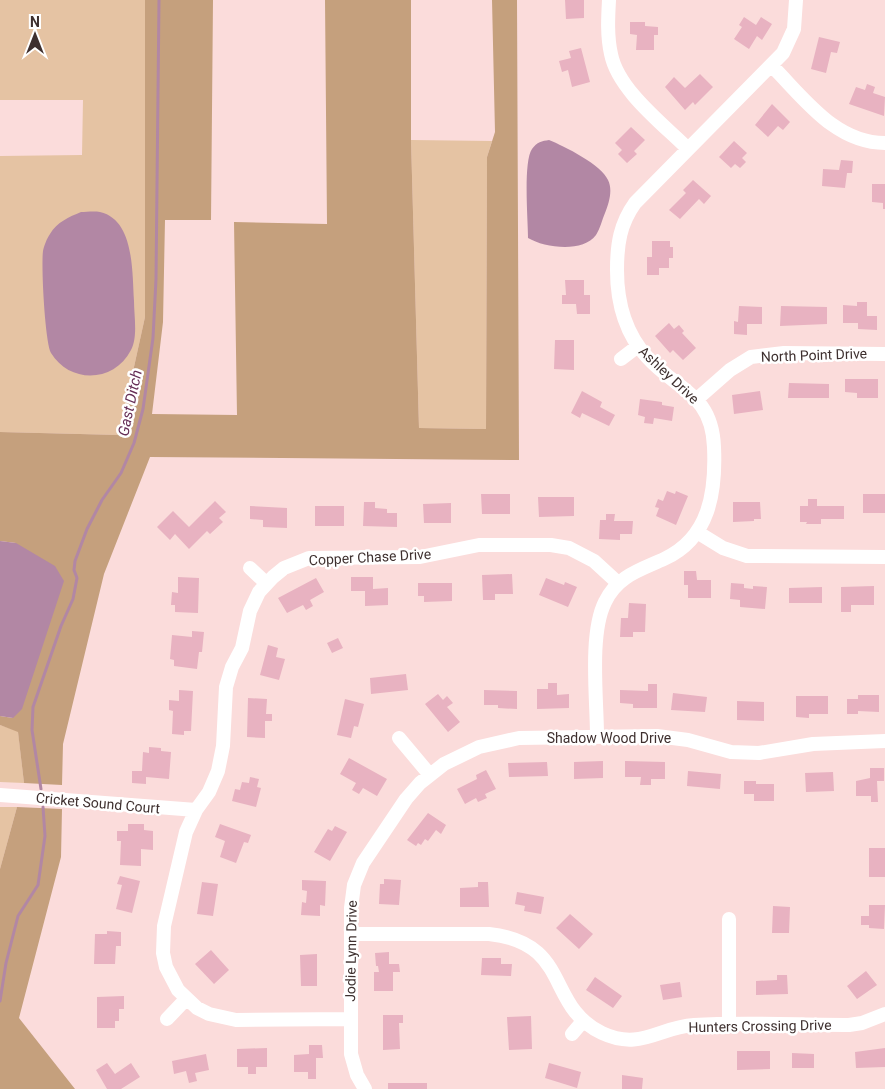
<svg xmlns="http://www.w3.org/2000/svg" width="885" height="1089" font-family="Roboto,sans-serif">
	<rect width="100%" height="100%" fill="#fbdcdb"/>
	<path fill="#e5c3a3" d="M0 0H145V317L119 435 0 432V156L82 155 83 100H0Z
		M411 140 492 141 487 157 486 429 419 428Z
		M0 725 18 731 24 783 0 782Z
		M0 807H17L0 869Z"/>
	<path fill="#c5a07d" d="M145 0H213L211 220H165L163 322 152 414 237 415 234 222 327 224 325 0H411V140L419 428 486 429 487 157 495 132 492 0H517L519 460 150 457 104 574 63 744 62 785 24 783 18 732 0 725V716L13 718 16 543 0 541V432L119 435 145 317Z
		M17 807 62 809 61 857 19 1018 75 1089H0V869Z"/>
	<path fill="#b287a4" d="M549 140C564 146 602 165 608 180 613 190 609 203 605 213 602 220 600 229 596 235 583 253 545 248 528 238 528 220 523 162 532 149 537 142 542 141 549 140Z
		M81 212C86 212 94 211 100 212 135 220 132 274 134 301 134 316 138 337 131 350 114 383 70 384 51 353 45 342 41 266 43 251 44 246 47 238 50 234 57 222 69 217 81 212Z
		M0 541 16 543 55 566 64 581 22 709 13 718 0 716Z"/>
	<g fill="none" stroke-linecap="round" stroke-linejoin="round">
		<path stroke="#b287a4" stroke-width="3" d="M41 789 32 730 33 707 61 626 73 599 77 578 74 570 75 561 87 529 102 500 121 473 134 443 143 409 153 338 156 279 159 0
			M0 1001 6 963 18 916 38 885 45 836 43 807"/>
	</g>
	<path fill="#e8b2c1" d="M565 0H584V18L566 19Z
		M744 17 756 25 761 17 772 24 762 40 757 36 749 49 734 39 742 27 739 25Z
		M630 22H645V26L658 27V35H654V50H636L637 35 630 34Z
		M819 37 840 42 837 53 831 52 826 73 811 69Z
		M581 48 590 82 572 87 568 70 562 72 559 61 571 58 569 51Z
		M700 74 713 87 695 105 693 102 685 110 665 87 674 77 685 88Z
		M867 84 875 87 873 93 885 97 884 116 849 104 856 87 865 90Z
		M772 104 790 122 783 130 778 126 768 137 755 125Z
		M631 127 645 140 634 151 637 154 627 163 618 154 622 150 615 143Z
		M734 141 747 153 742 158 746 162 740 168 735 164 731 168 719 157Z
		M841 160 853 161 852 173H847L845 188 822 186 823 169 839 170Z
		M693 180 711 196 704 204 699 199 680 219 669 210 686 193 683 190Z
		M872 184H885V209H883V203L872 202Z
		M652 241H670V247H673V258H669V268H659V275H647V257H652Z
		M565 280H584V295H590V314H577L576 304H562V295H566Z
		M857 302H867V316H877V330L858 329V323H843V305L857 306Z
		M739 306 762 307V324H747V335L734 334V321L738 322Z
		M781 306 827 307V324L780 326Z
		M669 323 674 329 679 325 684 331 682 333 696 348 683 360 673 350 670 353 655 336Z
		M555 340H574V370L554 369Z
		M845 379H878V398H857V393L845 392Z
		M789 383 829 384V398H788Z
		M582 391 602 402 600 407 615 415 609 426 582 413 580 418 571 413Z
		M760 391 763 410 734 414 732 395Z
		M640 399 662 402V405L674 407 672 421 654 418 653 424 644 423 645 417 638 415Z
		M667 491 675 494 676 491 688 496 676 525 656 516 659 508 655 507 658 499 663 501Z
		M481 494H510V514H482Z
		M863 494H885V513H863Z
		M538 497H574V516L539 517Z
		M808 499H817V506H844V519H821V524H806L807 522H800V506H808Z
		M215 501 226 512 219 518 223 522 210 534 207 531 189 549 175 534 170 540 157 527 173 511 189 527Z
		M364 502H375V508L387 509V513H397V527L363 526Z
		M733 502H760L761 519H754V521L733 522Z
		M451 503V523H424L423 504Z
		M250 506 287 508V528L263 527V520L250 519Z
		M315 506H344V526H315Z
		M606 514H615L614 521H633L632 534H620V540L599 539 600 520H606Z
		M684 571H696L697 580H711V598H688V585H684Z
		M512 574 513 594H495V600H483L482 575Z
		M178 577 199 578 198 613 175 612V605H171L172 592 178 593Z
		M351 577H373V589L388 588V605L365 606V591H351Z
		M316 578 324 592 310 600 313 606 306 610 303 605 287 613 278 598Z
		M546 578 564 585 565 582 577 587 568 607 539 595Z
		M418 583H452V601L424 602V596H418Z
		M731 583 744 584V588L753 589V586L767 587 765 609 740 607V600L730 599Z
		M874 586V605H851V612H841V587Z
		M822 587V603H789V588Z
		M629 603 646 604 645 632H633V637H620L621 618H628Z
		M192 631 204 632 202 652H199L197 669 174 666V660L170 659 172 635 192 637Z
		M338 638 343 648 332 653 327 643Z
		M268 645 278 648 276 657 285 659 279 680 260 675Z
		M406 674 408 690 371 694 370 678Z
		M548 683H557V695L569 694V708L537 709V689H548Z
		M648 684H657V708H633V704L620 703V690L648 691Z
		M179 690 193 691 191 731H184V735L172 734 173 711 169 710V700L179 701Z
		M484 690 517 691V709L498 708V705H484Z
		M673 693 707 697 705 712 671 710Z
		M438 694 443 700 447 696 453 703 447 707 460 722 448 732 425 704Z
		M858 695H879V712L858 711V714H847V699H858Z
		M796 696H828V714H809V718L796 717Z
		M248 698 267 699 266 714H272V721H265V738L247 737Z
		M345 699 364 704 358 727 354 726 351 738 337 735Z
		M737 701 764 702V721L737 720Z
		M149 747 161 748V751L171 752 169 779 146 777V784L132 783V771H142L143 752 149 753Z
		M349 758 387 779 377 796 363 788 359 794 352 790 356 783 340 774Z
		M603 761V778L574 779V762Z
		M625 761 665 762V779H651V785H640L641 777H625Z
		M547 762 548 776 509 777 508 763Z
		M870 768H884V781H877L878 802H871V796H856V781L870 778Z
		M486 770 496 789 485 794 487 798 478 802 476 798 465 804 457 789 477 779 476 775Z
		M688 771 721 774 720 789 687 786Z
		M833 772 834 791 806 792 805 773Z
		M250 777 259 779 257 787 261 788 256 807 232 801 235 789 240 790 242 782 249 783Z
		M744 781H756V784H774V801H754V794H744Z
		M428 813 446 825 441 834 436 830 428 841 425 839 421 845 418 843 416 846 407 840Z
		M128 824H144V830L153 831V850L141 849V866L120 865 121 841H117V831H128Z
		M220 824 251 835 248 843 244 842 236 863 220 857 225 841 215 837Z
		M335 826 347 832 330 861 314 852 328 829 332 831Z
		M869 848H885V877H869Z
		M120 876 140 881 132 913 116 909 122 885 117 884Z
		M384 879 401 880 399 905 379 904 380 884H384Z
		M302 880 326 881 325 906 320 905V916L301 915 302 902 306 903 307 891 302 890Z
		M202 882 218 884 213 916 197 914Z
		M478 882H488L489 907H460V888L478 887Z
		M517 892 544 897 541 914 524 911 525 906 515 904Z
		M869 905H885L884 929 869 928V925H861V916H869Z
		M773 906 790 907 789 933H772Z
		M570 914 593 934 579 949 556 928Z
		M107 931 121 932V946H116L115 964H94L95 934H107Z
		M211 950 229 970 214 984 195 964Z
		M389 952V964H399L400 972H393V991H374V972H379L378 966H376L375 953Z
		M317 954V986H301L300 955Z
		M482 958H501V964H512L511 976 481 975Z
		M866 971 877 985 857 999 847 986Z
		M777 975H787L788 994 756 995V981L777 980Z
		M595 977 622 996 613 1008 586 990Z
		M680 982 682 997 663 1000 660 985Z
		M124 996V1009H119V1021H115V1028H97V997Z
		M383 1015H403V1023H399L400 1049 383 1050Z
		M531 1016 532 1049 509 1050 507 1017Z
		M309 1045H322L323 1058H316V1079H308V1072H294V1055L309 1054Z
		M267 1048V1067H256V1074H248V1067H237V1049Z
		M885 1048V1067L856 1068 855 1052Z
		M737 1051H770V1069L737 1070Z
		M792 1053 814 1054V1068H792Z
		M206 1054 209 1070 195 1073 197 1081 189 1083 186 1071 174 1074 172 1061Z
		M107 1063 115 1074 131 1063 140 1077 121 1089H107L96 1070Z
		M549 1063 581 1072 577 1088 545 1078Z
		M622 1075 643 1078 642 1089H622Z
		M388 1083H427V1089H388Z"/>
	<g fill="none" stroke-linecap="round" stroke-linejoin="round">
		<path stroke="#fff" stroke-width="14" d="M609 0C608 18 607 36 611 54 618 90 663 124 688 149
			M772 66C804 98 835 143 885 143
			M621 359 638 346
			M697 399 730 370 751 357 784 353 885 354
			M697 532 723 548 747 556 885 557
			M250 568 266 583
			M597 736C597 699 589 634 605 602 617 576 640 570 664 559 710 538 716 491 714 447 712 393 676 390 647 357 625 333 617 302 617 270 617 244 620 224 635 203L783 53 794 29 796 0
			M399 738 430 775
			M0 795 196 810
			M351 934H489C572 943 545 1006 602 1033 640 1051 659 1027 694 1025 745 1022 798 1025 849 1025L862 1023 885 1014
			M167 1019 186 999
			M351 1019 236 1020 209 1014 197 1008 178 990 166 967 163 953 164 926 186 832 196 810 209 792 218 771 223 746 226 687 232 667 242 648 250 611 259 592 273 577 284 568 309 558 420 557 479 545H551L569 548 594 561 618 583
			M729 1025V919
			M572 1034 583 1021
			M365 1089 357 1075 351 1054V908L354 885 363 863 406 799 420 783 444 764 479 747 519 738 657 736 688 740 731 752 759 753 813 744 885 741"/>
	</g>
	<g text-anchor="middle" stroke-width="5" stroke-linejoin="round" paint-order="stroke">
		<g font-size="14" fill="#3e302f" stroke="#fff">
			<text transform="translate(814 355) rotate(-2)" y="5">North Point Drive</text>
			<text transform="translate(669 375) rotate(43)" y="5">Ashley Drive</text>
			<text transform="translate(370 557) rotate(-3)" y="5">Copper Chase Drive</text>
			<text x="609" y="743">Shadow Wood Drive</text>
			<text transform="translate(98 803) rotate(5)" y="5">Cricket Sound Court</text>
			<text transform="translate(351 951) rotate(-89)" y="5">Jodie Lynn Drive</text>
			<text transform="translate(760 1026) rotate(-1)" y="5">Hunters Crossing Drive</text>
		</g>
		<g font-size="15" font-style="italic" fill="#662f57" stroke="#fff">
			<text transform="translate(130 403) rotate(-78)" y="5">Gast Ditch</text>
		</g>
	</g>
	<g transform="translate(35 35)" stroke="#ffffff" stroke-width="4" paint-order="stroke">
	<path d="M0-4L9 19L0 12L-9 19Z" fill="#3e302f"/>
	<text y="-8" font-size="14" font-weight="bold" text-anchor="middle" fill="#3e302f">N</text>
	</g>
</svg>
